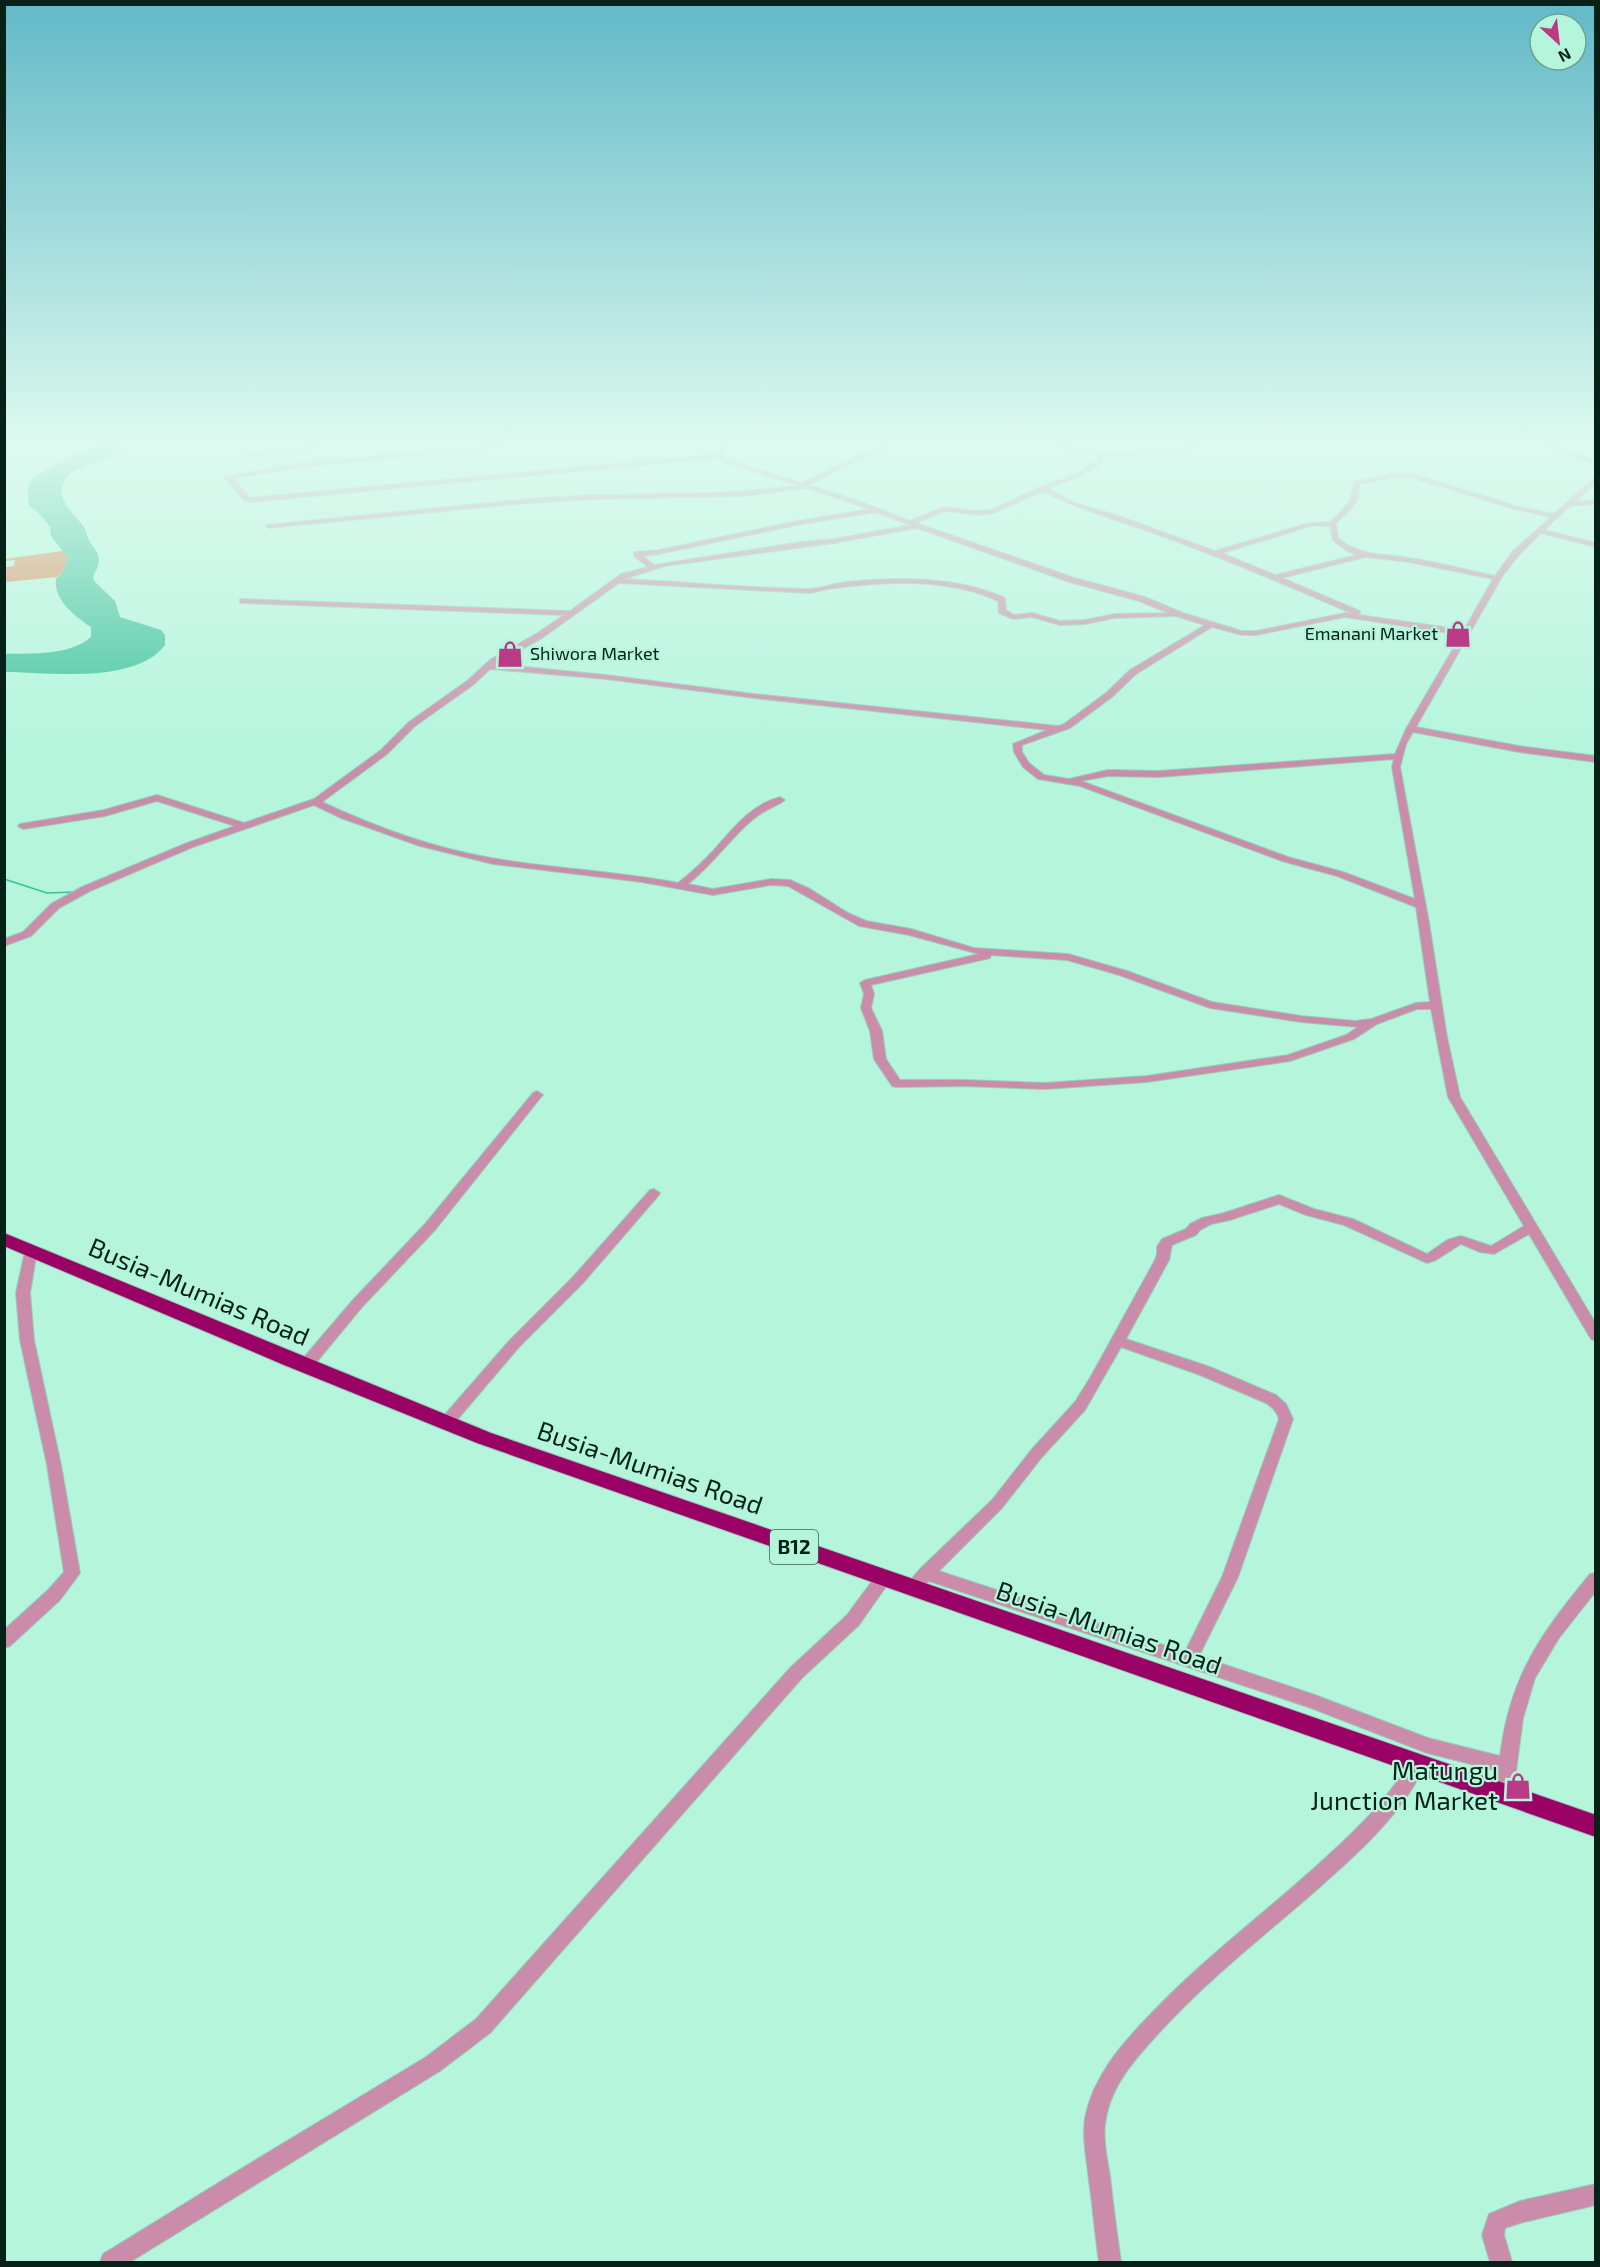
<svg xmlns="http://www.w3.org/2000/svg" width="1600" height="2267" font-family="'Exo 2',sans-serif">
<rect width="100%" height="100%" fill="#b4f5dc"/>
<!-- forest -->
<path fill="#df8553" d="M63,551L68,557L64,570L57,577L5,582V567L14,566L15,560L5,561L4,559Z"/>
<!-- water -->
<path fill="#3ac099" d="M95,444H125C115,467 68,459 62,487C58,504 80,518 86,531C87,534 87,537 89,540C92,547 99,551 99,560C99,566 95,572 93,577L94,581L115,601L120,617L161,630L165,635V645C135,685 48,672 5,672V654C32,653 69,656 91,637V627C76,617 53,600 56,579L64,570L67,557L51,536L50,527L38,512L29,506C28,500 27,488 30,482C35,472 84,454 95,444Z"/>
<g fill="none" stroke-linecap="round" stroke-linejoin="round">
<!-- stream -->
<path stroke="#3ac099" stroke-width="1.5" d="M4,879L47,893L75,892"/>
<defs>
<path id="minor" d="M4,444H16L4,448Z
M318,444H341L248,456L245,454Z
M499,444H525L303,467L232,478L250,498L717,454L722,444H728L722,455L731,461L802,483L882,444H891L808,485L859,501L910,521L944,507L977,511L991,510L1040,487L1072,476L1097,461L1099,454L1213,444L1169,452L1104,457L1102,463L1076,478L1048,488L1075,503L1116,515L1215,551L1309,523L1331,522L1350,501L1354,482L1391,474H1413L1516,506L1554,514L1596,476V482L1575,502L1596,500V504L1570,506L1544,530L1596,543V547L1541,533L1519,555L1503,575L1416,727L1519,746L1596,756V762L1519,752L1413,732L1406,744L1400,767L1429,923L1447,1037L1460,1097L1596,1324V1341L1591,1339L1529,1234L1494,1254L1480,1252L1461,1244L1436,1260L1427,1263L1344,1225L1306,1215L1279,1204L1230,1220L1211,1224L1200,1230L1196,1235L1172,1245L1169,1260L1126,1339L1210,1367L1276,1395L1286,1404L1293,1419L1238,1577L1199,1656L1315,1695L1428,1738L1500,1756C1510,1676 1540,1635 1590,1574L1596,1573V1591L1559,1638L1535,1678L1523,1718L1513,1794L1510,1800L1504,1802L1498,1800L1495,1794L1498,1771L1427,1753L1311,1708L929,1581C922,1588 917,1596 906,1593L904,1588L920,1569L992,1500L1032,1449L1075,1402L1090,1378L1155,1260L1157,1254V1247L1162,1239L1186,1229L1190,1224L1202,1218L1224,1213L1279,1195L1314,1209L1353,1219L1427,1254L1447,1240L1461,1236L1491,1246L1524,1226L1448,1097L1431,1009H1417L1377,1024L1354,1039L1290,1061L1147,1082L1045,1089L965,1086L896,1087L892,1086L874,1059L870,1031L861,1008L864,994L860,983L865,980L979,954L909,935L859,926L788,886L771,885L713,895L642,882L493,864L420,846L341,818L314,805L193,847L90,891L59,908L31,936L4,946V939L23,932L51,904L82,887L187,843L235,826L157,801L105,816L23,829L18,826L20,824L104,810L157,795L244,823L314,799L381,750L409,722L467,681L491,659L536,634L564,615L243,603H240V599L570,611L621,574L648,567L634,556V552L659,550L797,521L869,509L807,488L745,496L594,499L527,503L269,528L266,526L267,525L527,499L594,495L715,493L799,486L727,463L718,458L250,502L244,500L224,477L303,463ZM1391,478H1413L1513,509L1551,517L1513,551L1495,576C1467,570 1438,562 1409,558C1380,553 1362,557 1338,538L1336,524C1347,511 1362,503 1359,484ZM1043,491C1082,511 1126,523 1167,538C1230,561 1291,587 1353,614L1345,613L1256,631H1242L1183,613L1145,597L1075,578L916,523L945,511L977,515L994,513ZM876,512L910,525L834,539L801,542L654,565L643,556L659,554L797,525ZM1311,526H1330L1333,540L1347,551L1357,555L1275,575L1222,553ZM917,528L1069,582L1139,601L1168,613L1115,614L1085,620L1060,621L1032,613L1014,615L1006,610L1005,598C957,576 899,577 847,582C834,583 820,589 807,589C746,588 685,582 624,579L665,566L834,543ZM1365,557L1409,562L1493,579L1464,630L1359,615L1360,611L1282,578ZM619,583L808,593C817,592 826,589 835,588C888,581 949,578 998,601L999,613L1013,619L1032,617L1060,625L1085,624L1115,618L1175,616L1205,625L1130,670L1106,693L1064,724L1058,726L754,694L606,675L495,664L542,638ZM1345,617L1461,635L1406,729L1395,754L1159,771L1108,770L1069,779L1044,775L1029,763L1022,752V745L1070,728L1112,697L1136,674L1212,627L1242,635H1256ZM490,669L606,679L754,698L1047,730L1013,744L1014,752L1023,767L1038,779L1080,786L1282,861L1337,876L1416,907L1430,1002L1416,1003L1371,1019L1355,1021L1301,1016L1212,1002L1127,971L1068,954L974,948L911,929L866,921L848,913L810,889L790,880L771,879L713,889L688,884C712,865 729,840 752,820C762,811 775,807 785,800L780,797C750,805 733,829 714,850C703,862 691,873 678,883C616,871 553,869 491,858C433,848 375,827 322,802L387,754L415,726L473,685ZM1394,759L1392,767L1415,899L1343,872L1288,857L1081,781L1108,776L1159,777ZM991,955L1067,960L1119,975L1210,1008L1301,1022L1358,1027L1346,1035L1288,1055L1147,1076L1045,1083L965,1080H900L886,1059L882,1031L871,1008L874,994L871,985L986,959L990,958ZM1121,1347L1200,1375L1266,1403C1272,1407 1277,1411 1279,1419L1222,1577L1185,1652L939,1571L1002,1508L1042,1457L1085,1410Z
M1049,444H1061L1092,453L1089,455Z
M1540,444H1550L1596,461V465Z
M537,1091L543,1095L541,1097L435,1230L362,1307L310,1370H300L298,1366L300,1362L352,1301L425,1224L533,1093Z
M654,1189L660,1193L658,1196L583,1283L519,1347L451,1427L446,1428L441,1427L439,1423L441,1419L509,1341L573,1277L650,1190Z
M31,1247L37,1251L30,1293L34,1340L61,1465L80,1573L60,1600L10,1646L4,1648V1630L48,1590L64,1572L47,1465L20,1340L16,1293L25,1251Z
M884,1572L890,1573L892,1578L859,1625L802,1678L490,2033L440,2071L130,2262H100L103,2254L267,2153L426,2057L476,2019L790,1668L847,1615L878,1573Z
M1417,1756L1423,1759L1426,1764C1401,1816 1355,1856 1313,1893C1260,1939 1205,1982 1158,2034C1136,2058 1112,2084 1106,2118C1102,2137 1107,2157 1110,2176C1113,2205 1117,2233 1121,2262H1099C1095,2236 1093,2208 1089,2181C1087,2161 1082,2139 1085,2118C1093,2078 1119,2047 1146,2019C1200,1961 1264,1914 1322,1861C1356,1830 1389,1799 1411,1759Z
M1596,2184V2205L1520,2223L1505,2228L1504,2235L1512,2262H1490L1482,2235L1489,2214L1520,2201Z"/>
<path id="highway" d="M4,1233L491,1433L1596,1815V1837L477,1443L284,1365L4,1246Z"/>
</defs>
<!-- minor casing -->
<use href="#minor" stroke="#95cfb9" stroke-width="2"/>
<!-- highway casing -->
<use href="#highway" stroke="#95cfb9" stroke-width="2"/>
<!-- minor -->
<use href="#minor" fill="#ca8caa" fill-rule="evenodd"/>
<!-- highway -->
<use href="#highway" fill="#9a0266" fill-rule="evenodd"/>
</g>
<!-- sky -->
<linearGradient id="sky" x2="0" y2="1"><stop stop-color="#62b9c8"/><stop offset="0.58" stop-color="#ddfaef"/><stop offset="1" stop-color="#ddfaef" stop-opacity="0"/></linearGradient>
<rect width="1600" height="762" fill="url(#sky)"/>
<!-- icons -->
<defs>
<symbol id="shop-bare" viewBox="-9 -9 18 18"><path d="M-5-2.5h2.3a2.7 3.5 0 0 1 5.4 0H5L5.5 6h-11ZM-1.5-2.5h3a1.5 2.3 0 0 0-3 0Z" fill="#bb3a85" stroke="#b4f5dc" stroke-width="2.5" paint-order="stroke"/></symbol>
</defs>
<g fill-rule="evenodd">
<use href="#shop-bare" x="1439" y="615" width="38" height="38"/>
<use href="#shop-bare" x="491" y="635" width="38" height="38"/>
<use href="#shop-bare" x="1499" y="1767" width="38" height="38"/>
</g>
<g text-anchor="middle" stroke-width="4.5" stroke-linejoin="round" paint-order="stroke">
<!-- far-poi labels -->
<g font-size="18" fill="#062118" stroke="#b4f5dc" text-anchor="end">
<text x="1438" y="640">Emanani Market</text>
<text x="530" y="660" text-anchor="start">Shiwora Market</text>
</g>
<!-- shield labels -->
<rect fill="#b4f5dc" stroke="#3a6153" stroke-width="1.5" x="770" y="1530" width="48" height="34" rx="4.5"/>
<g font-size="20" font-weight="bold" fill="#062118">
<text x="794" y="1554">B12</text>
</g>
<!-- near-street labels -->
<g font-size="26" fill="#062118" stroke="#b4f5dc">
<text transform="translate(199 1292) rotate(23)" y="9">Busia-Mumias Road</text>
<text transform="translate(650 1468) rotate(19)" y="9">Busia-Mumias Road</text>
<text transform="translate(1109 1628) rotate(19)" y="9">Busia-Mumias Road</text>
</g>
<!-- near-poi labels -->
<g font-size="26" fill="#062118" stroke="#b4f5dc" text-anchor="end">
<text x="1498" y="1780">Matungu<tspan x="1498" dy="30">Junction Market</tspan></text>
</g>
</g>
<!-- border -->
<rect width="1600" height="2267" fill="none" stroke="#062118" stroke-width="12"/>
<!-- north arrow -->
<g transform="translate(1558 42) rotate(153)"><circle r="28" fill="#b4f5dc" stroke="#6ea08e" stroke-width="1.5"/>
<path d="M0-4.5L10 22L0 15L-10 22Z" fill="#bb3a85"/>
<text y="-9" font-size="16" font-weight="bold" text-anchor="middle" fill="#062118">N</text>
</g>
</svg>
